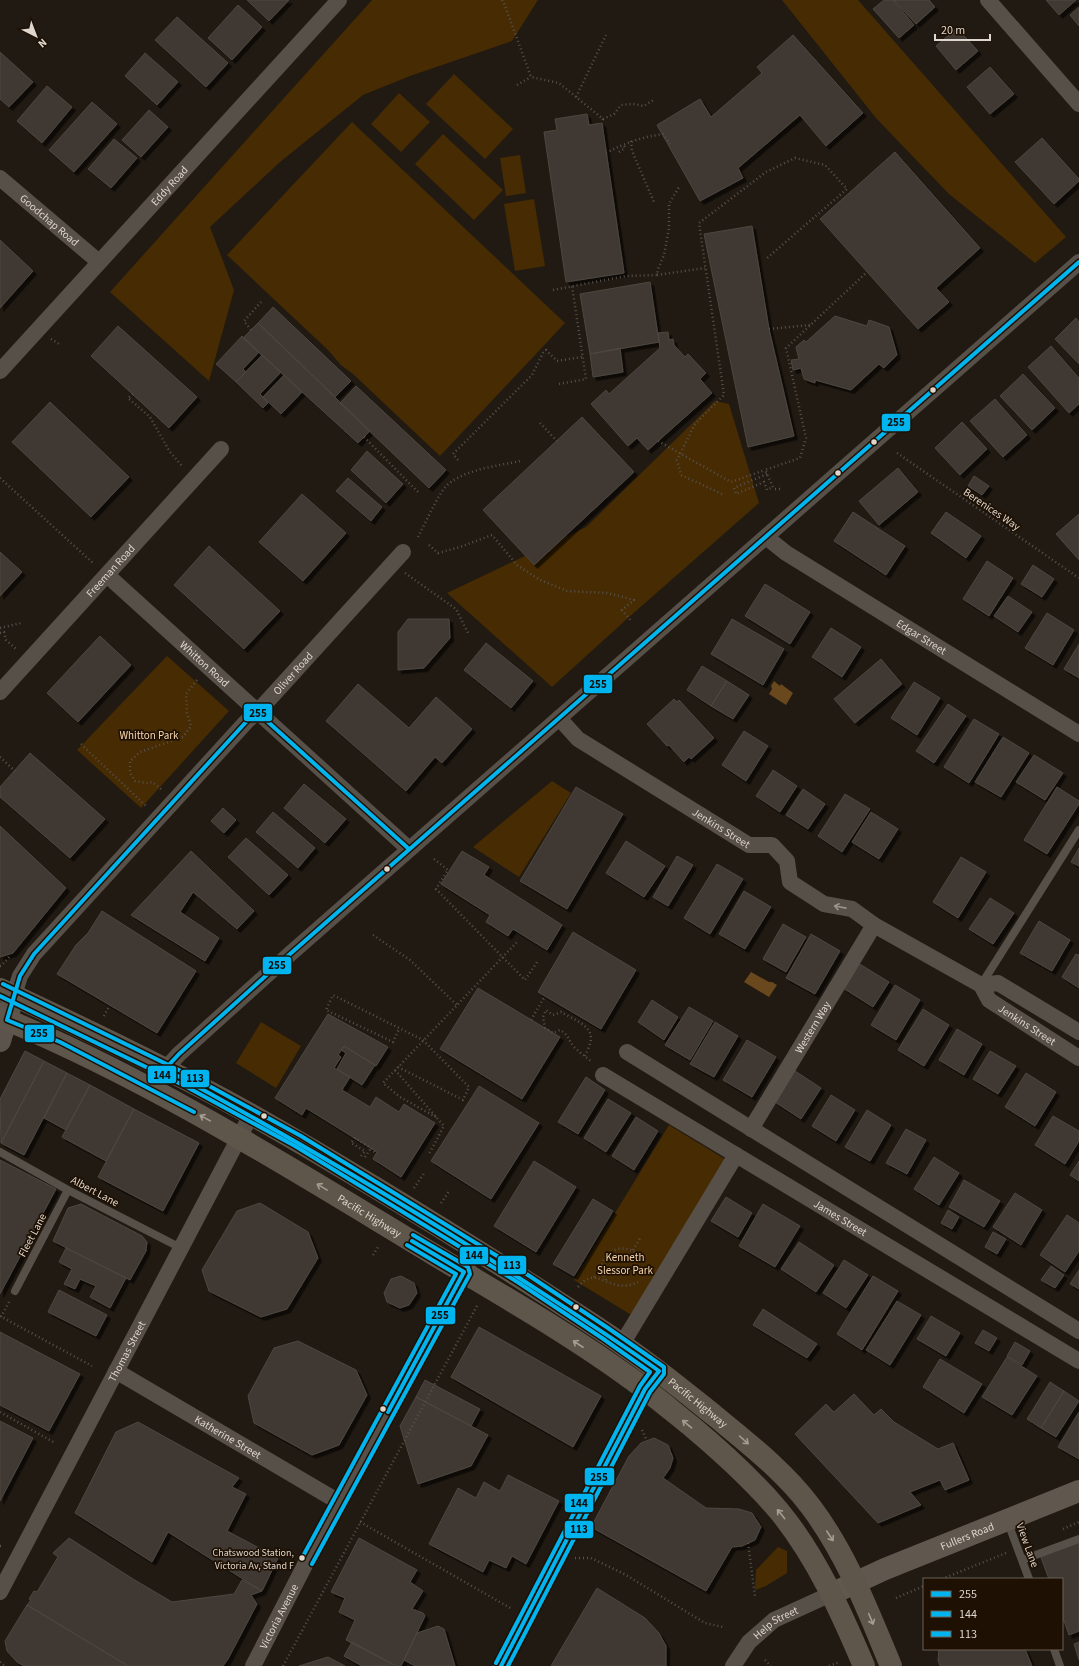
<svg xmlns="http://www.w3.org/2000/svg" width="1079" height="1666" font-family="'Source Sans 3',sans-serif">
<defs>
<filter id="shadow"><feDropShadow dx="3.5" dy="3.5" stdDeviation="0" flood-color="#0009"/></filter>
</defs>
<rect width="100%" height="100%" fill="#211a12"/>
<!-- green -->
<path fill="#472b02" d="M372,0H538L512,41L410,76L363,95L280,162L210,227L234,290L209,381L110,292Z
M782,0H858L1066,237L1035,263L949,194L897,140L876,118Z
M454,74L513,129L485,159L426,104Z
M399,93L430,122L401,152L371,124Z
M352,122L565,323L440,456L353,374L341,365L328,350L227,255Z
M443,134L503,190L474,220L415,164Z
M520,155L526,193L506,196L500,158Z
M534,199L545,266L515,271L504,204Z
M715,401L729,404L759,503L628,618L552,687L447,593L586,527Z
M167,656L229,711L141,808L77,750Z
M552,781L571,793L519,877L473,847Z
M261,1022L301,1046L276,1088L236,1063Z
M669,1125L728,1161L633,1316L574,1280Z
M778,1547L787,1551V1573L766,1586L755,1590L756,1570Z"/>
<!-- water -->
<path fill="#6a481d" d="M774,681L780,686L781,684L793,693L786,705L769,694L772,689L771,686Z
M751,972L769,982H772L777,985L769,997L744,982Z"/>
<!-- building -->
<path fill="#403932" stroke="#4c4740" filter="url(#shadow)" d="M247,0H289L269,21Z
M884,0H893L914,25L899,38L873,9Z
M894,0H929L935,7L916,24Z
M1046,0H1076L1059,15Z
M238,5L262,27L232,60L208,38Z
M1079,7V26L1070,15Z
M177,17L228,63L206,87L155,40Z
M957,28L978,51L956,70L936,46Z
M793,35L863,113L826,146L800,115L738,168L743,178L700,201L657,125L700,99L711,117L762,73L757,67Z
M0,52L33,82L9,107L0,99Z
M145,53L178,82L157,105L125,76Z
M990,67L1014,94L990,114L967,87Z
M47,86L72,107L42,143L17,121Z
M92,102L117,124L74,172L49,150Z
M149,110L168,127L141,157L122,140Z
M587,114L589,125L602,123L624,273L566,282L544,132L557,130L555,119Z
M1042,138L1079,179V181L1054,204L1015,162Z
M114,139L137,158L111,188L88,169Z
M895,152L980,248L936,288L949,302L918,329L820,219Z
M752,226L769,329L794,436L748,447L704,234Z
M0,240L33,271L0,308Z
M650,282L659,342L590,354L580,294Z
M273,307L351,381L335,397L258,323Z
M835,316L867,326L869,320L889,327L897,355L884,368L879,364L851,390L815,380V383L804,379L801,368L793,370L791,360L799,359L796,347L804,340L806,342Z
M1076,318L1079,322V364L1055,339Z
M258,323L370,431L358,443L243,338Z
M118,326L197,397L169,428L91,356Z
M668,332L669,340L673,339L674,345L685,357L688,354L706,373L700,379L712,393L648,450L637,438L628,446L591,404L606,390L609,394L660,348L658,333Z
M242,336L259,352L243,369L246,372L236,382L216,364Z
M1051,346L1079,378V404L1069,413L1028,367Z
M620,348L623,372L593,377L590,354Z
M262,355L281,372L260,394L268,403L263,408L236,382Z
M1023,374L1055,408L1032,430L1000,396Z
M284,375L302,392L281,414L263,397Z
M356,386L446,470L429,488L340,403Z
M995,399L1027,435L1003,457L970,421Z
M50,402L129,477L91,517L12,442Z
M582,417L634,472L534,565L483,510Z
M962,422L987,449L960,475L935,448Z
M367,451L403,484L386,503L351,470Z
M898,468L918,492L879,525L859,501Z
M974,476L989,486L982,495L968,486Z
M348,478L382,507L371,521L336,491Z
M302,494L346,533L303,581L259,542Z
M853,512L905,546L886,575L834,541Z
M946,512L981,536L966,558L931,533Z
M1079,514V560L1056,534Z
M209,546L280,611L244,649L174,585Z
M0,552L22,572L0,596Z
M987,561L1013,578L989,616L963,599Z
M1033,565L1054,579L1042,597L1021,584Z
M765,584L810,612L790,644L745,616Z
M1008,596L1032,612L1018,632L994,616Z
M1047,613L1074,630L1053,665L1025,648Z
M408,619H449L450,638L424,668L398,670V632Z
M732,619L784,649L763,685L711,654Z
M831,628L861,647L842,677L812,657Z
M100,636L131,665L78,722L47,693Z
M486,643L533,681L511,708L464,670Z
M1079,644V678L1064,669Z
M881,659L902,684L855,723L834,699Z
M702,666L727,681L711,706L687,690Z
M727,681L749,695L733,719L711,706Z
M914,682L940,698L917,735L891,718Z
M358,684L409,728L436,697L472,729L442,763L435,757L406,791L326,721Z
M674,699L677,702L679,700L714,738L691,759L689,757L684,762L669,745L667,746L647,724Z
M948,704L966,716L934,763L916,751Z
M974,719L999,734L969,783L944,767Z
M744,731L768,746L746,781L722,765Z
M1003,737L1029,753L1001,797L975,782Z
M30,753L105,819L70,858L0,797V787Z
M1034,755L1063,773L1045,800L1016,782Z
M773,770L797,786L780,812L756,796Z
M304,784L346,819L325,843L284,808Z
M576,787L623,814L567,909L520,881Z
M1057,787L1079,801V804L1047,854L1024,840Z
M803,789L825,804L808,829L786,815Z
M845,794L870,809L842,852L818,836Z
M223,808L236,820L224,833L211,821Z
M273,812L315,848L298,868L256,832Z
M871,812L898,829L879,859L852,842Z
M0,826L66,888L13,953L0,957Z
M246,838L288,875L269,895L228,857Z
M626,841L665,866L644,897L606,873Z
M1079,848V866L1071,862Z
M191,851L254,911L237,929L193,892L180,912L219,938L205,961L131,915Z
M462,851L489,867L484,875L562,925L547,950L513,929L508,936L486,922L490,915L441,884Z
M677,856L693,865L668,906L653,897Z
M961,857L986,872L958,918L933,902Z
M717,864L743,879L710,934L684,918Z
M744,891L771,907L745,949L719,934Z
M990,898L1014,913L993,944L969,929Z
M102,911L196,971L157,1033L57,974L76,945L88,933Z
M1039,921L1070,940L1052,971L1020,953Z
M783,924L806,937L786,972L763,959Z
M573,932L636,970L601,1029L538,992Z
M811,934L840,951L815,994L786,978Z
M1076,954L1079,955V988L1062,977Z
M858,963L889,982L873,1007L843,988Z
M895,985L920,1000L896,1040L871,1025Z
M478,988L560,1037L522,1099L440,1049Z
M652,1000L678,1017L664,1040L638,1022Z
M689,1007L713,1021L690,1060L665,1045Z
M923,1009L949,1025L924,1066L898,1050Z
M328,1014L388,1047L376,1066L344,1046L338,1055L341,1057L334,1068L350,1077L342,1090L370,1107L376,1097L399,1112L404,1104L435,1123L401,1177L373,1159L377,1152L306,1108L302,1115L275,1098Z
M715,1022L738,1036L714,1077L690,1064Z
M957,1029L982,1044L964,1075L939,1060Z
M747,1040L776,1057L752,1097L723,1080Z
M344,1046L375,1065L362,1085L337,1069L346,1053L341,1050Z
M25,1051L44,1061L1,1143L0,1099Z
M990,1051L1016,1066L998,1094L973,1079Z
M44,1061L67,1073L24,1155L1,1143Z
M795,1071L821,1088L801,1119L775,1102Z
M67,1073L90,1085L66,1130L44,1118Z
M1026,1073L1056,1092L1035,1126L1005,1107Z
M586,1077L605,1090L578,1134L558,1122Z
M90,1085L134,1109L106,1161L62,1137Z
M479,1086L539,1123L491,1199L431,1161Z
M831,1095L855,1110L836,1141L812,1126Z
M608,1099L631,1113L606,1152L584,1138Z
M134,1109L199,1143L163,1211L98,1177Z
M867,1110L891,1125L870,1161L845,1147Z
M1053,1116L1079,1131V1141L1065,1164L1035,1145Z
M636,1117L658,1131L634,1170L612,1156Z
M906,1129L926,1140L907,1174L886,1163Z
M934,1157L959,1173L939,1205L914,1189Z
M0,1160L56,1189L0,1294Z
M534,1161L576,1187L536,1252L494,1226Z
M1079,1161V1181L1070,1175Z
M964,1180L1000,1201L984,1227L949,1207Z
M1015,1193L1042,1210L1021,1245L993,1227Z
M726,1197L752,1213L738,1237L711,1221Z
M593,1199L613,1211L574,1276L553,1264Z
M260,1203L308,1232L318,1258L287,1309L261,1317L209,1291L202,1270L237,1211Z
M81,1204L142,1236L147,1242L146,1251L130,1280L53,1241L68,1208Z
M763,1204L800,1226L775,1267L739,1246Z
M948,1210L959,1217L952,1229L941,1223Z
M1067,1215L1079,1223V1251L1065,1272L1040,1255Z
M993,1232L1006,1239L997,1254L985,1247Z
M799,1242L834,1265L816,1292L781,1269Z
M66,1248L126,1278L110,1308L90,1297L96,1286L80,1279L75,1289L64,1284L72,1269L59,1262Z
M844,1260L868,1275L846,1308L823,1293Z
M1051,1266L1064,1275L1055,1288L1041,1280Z
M1079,1270V1289L1070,1284Z
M401,1276L414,1283L417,1293L409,1305L400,1308L387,1302L384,1293L391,1279Z
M873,1276L898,1291L862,1350L837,1334Z
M59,1290L107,1315L96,1336L48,1312Z
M897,1301L921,1315L890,1365L866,1350Z
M763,1309L817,1344L807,1358L753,1325Z
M931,1316L960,1333L946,1356L917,1339Z
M479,1327L601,1396L573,1447L451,1377Z
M983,1330L997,1338L989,1351L975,1343Z
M0,1332L80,1374L49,1431L0,1405Z
M298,1341L356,1370L367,1395L339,1445L312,1455L254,1423L248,1396L274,1348Z
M1015,1342L1030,1351L1022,1365L1007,1356Z
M1007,1357L1037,1376L1012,1415L982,1397Z
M940,1359L982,1384L964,1413L923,1387Z
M425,1380L480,1409L471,1426L416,1397Z
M1050,1382L1064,1391L1041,1428L1027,1419Z
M1064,1391L1079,1401L1056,1437L1041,1428Z
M854,1394L874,1415L881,1409L894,1422L938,1449L953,1443L969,1480L945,1490L940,1480L910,1492L921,1505L878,1523L795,1434L826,1404L834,1412Z
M416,1397L488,1435L471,1466L418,1484L400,1426Z
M1079,1412V1459L1058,1447Z
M0,1421L33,1438L0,1501Z
M138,1422L239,1478L232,1487L246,1494L227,1531L278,1558L262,1591L168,1532L152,1562L75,1513L116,1432Z
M654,1438L668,1445L673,1458L670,1468L663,1478L706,1508L739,1509L752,1513L761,1527L755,1540L742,1546L732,1547L706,1591L591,1527L629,1456L641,1443Z
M508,1475L559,1501L526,1564L512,1556L506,1568L489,1560L483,1572L429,1544L458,1488L476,1498L484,1482L500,1491Z
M69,1538L133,1579L172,1602L234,1594L242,1580L262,1591L251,1595L257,1604L228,1659L223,1666H128L27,1605L31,1600L29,1599L34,1591L37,1592L58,1557L53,1553Z
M359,1538L417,1570L410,1582L423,1591L412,1609L423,1613L425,1616L401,1666H396L346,1640L355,1620L339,1612L345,1598L331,1592Z
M1079,1541V1631L1069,1635L1062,1615V1579H1049L1040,1555Z
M597,1588L645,1618L659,1633L666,1646V1666H551Z
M27,1605L128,1666H24L17,1662L7,1651L5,1641Z
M438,1626L444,1629L455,1666H415L404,1660L417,1633Z
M352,1642L394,1665L362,1666L344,1656Z
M1079,1642V1660L1074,1644Z
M939,1649H1025L1032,1666H940L938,1660Z
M328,1657L345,1666H299Z"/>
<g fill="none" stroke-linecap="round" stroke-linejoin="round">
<!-- path -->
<path stroke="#57514c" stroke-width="2.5" stroke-dasharray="1 3" stroke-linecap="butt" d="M502,0L504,3L531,77L559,83L603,119L602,123
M517,85L531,77
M576,97L606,35
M603,119L614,114L621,105L633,104L644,106L655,99
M631,141L632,151L654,202
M619,152L625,148L623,144
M606,153C625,143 642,137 663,134L670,144
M657,275L705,268
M553,290L626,276L657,275L658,269L664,255L669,228V204L679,187
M769,329L810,325
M251,330L244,321L261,302
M51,339L59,344
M559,384L586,379L572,286
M133,394L128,398L150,417L170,452L182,466
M540,423L557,441
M364,437L418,492
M658,441L731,482L765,470
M897,453L1079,578
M458,460L453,454L532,375L543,353L546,350L557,361L582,357
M767,474L734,488L736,494L764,482L767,490L773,487
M0,478L94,564
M780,489H775L773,487L765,470L800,458L806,438L786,348L867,272
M722,494L681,475L677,460L695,424L724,395L699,223L766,172L795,158L825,165L847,189L766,259
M418,537C426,522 433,505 443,490C457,470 498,466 520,461
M429,545L438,553L460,547L492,535L517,565L540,580L567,591L607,593L634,600L622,610L632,622
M405,573L456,609L468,633
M0,628L21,623
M0,633L4,632L6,640L16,649
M81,744L146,806
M0,757L15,771
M161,789L152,782L147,783L135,781L130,773V761L140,752L183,737L191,726L187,713L186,694L197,680
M434,859L448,870L436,889L525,980L537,962
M373,935L410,960L457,1005
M0,966H1L11,955
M104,1016L110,1005
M531,1020L545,996
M585,1056C587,1051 591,1044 591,1038C591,1025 571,1018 561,1012L553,1015L546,1010L543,1017L545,1028L553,1033L560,1030C569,1035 568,1040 574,1047C580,1053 586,1057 592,1062
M398,1067L463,1100L469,1087L423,1040L333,995L326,1010L393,1042L399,1029
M395,1070L444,1126L429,1154
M436,1117L400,1097L383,1083L517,942
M361,1156L365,1151L351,1143L355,1138L371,1148L376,1154
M365,1157L371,1148
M414,1188L425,1172
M441,1203L450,1190
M633,1250L641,1237
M373,1255L378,1247
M594,1277L601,1269
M606,1280C604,1276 602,1271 602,1267C603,1250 624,1243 636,1253
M578,1287C592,1270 601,1281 617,1285C624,1287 632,1285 638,1282
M0,1316L92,1366
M1,1317L9,1302
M0,1412L55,1443
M642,1430L647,1441
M360,1522L512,1609
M1063,1529L1079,1522
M748,1543L755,1596
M0,1546H1
M575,1558H591L626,1575L705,1623L723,1627
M942,1579L1006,1553
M896,1598L924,1586
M765,1660L771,1666
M0,1662L5,1666
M283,1666L478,1304
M829,1666L840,1662"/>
<!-- service -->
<path stroke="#565049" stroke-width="8" d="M981,985L1079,830
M0,1152L68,1190L181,1248
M15,1291L68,1190
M1007,1520L1029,1579
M1022,1560L1079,1539
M1054,1649L1060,1666"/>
<!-- minor -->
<g stroke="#565049" stroke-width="16">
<path d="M988,0L1079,104"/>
<path id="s1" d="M0,178L99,262"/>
<path id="s2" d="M0,371L339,0"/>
<path id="s3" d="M766,537L786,553L1079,734"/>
<path id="s4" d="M107,575L409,849"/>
<path id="s5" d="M0,692L221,449"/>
<path id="s6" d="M559,718L578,739L749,845H772L787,861L790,882L824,904L852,909L874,925L981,985L989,1000L1079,1058"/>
<path d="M981,985L998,983L1079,1032"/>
<path id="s7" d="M14,995L20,976L34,954L246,722L262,707L403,552"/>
<path d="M627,1052L1079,1331"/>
<path id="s8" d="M603,1075L1079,1361"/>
<path d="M149,1087L179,1054L290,954L1079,262"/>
<path id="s9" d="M751,1129L874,925"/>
<path d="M622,1344L736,1155"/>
<path id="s10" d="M116,1371L339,1502"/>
<path id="s11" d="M0,1592L251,1115"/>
<path id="s12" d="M253,1666L307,1561L476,1249"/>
<path d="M501,1666L645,1389L651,1382"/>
<path id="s13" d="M733,1666L749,1642L774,1620L831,1594"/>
</g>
<!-- secondary -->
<path stroke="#5b544c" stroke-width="22" d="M0,1041L14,995"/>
<!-- primary -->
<path stroke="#60584e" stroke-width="22" id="s14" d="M831,1594L885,1569L1079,1491"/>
<!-- trunk -->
<g stroke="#5e554b" stroke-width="22">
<path id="s15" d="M0,989C85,1029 170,1069 252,1115C354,1173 454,1235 552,1298C576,1314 601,1329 624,1346C656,1368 685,1392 715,1416C749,1444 785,1472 811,1507C847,1555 868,1611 891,1666"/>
<path id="s16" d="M0,1017C152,1080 292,1169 433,1254C499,1294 567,1332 630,1378C651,1393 671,1410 691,1426C722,1452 752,1479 779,1511C816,1556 841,1612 864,1666"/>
</g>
<defs>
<path id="bus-1" d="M194,1112L60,1042L7,1020L20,976L34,954L246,722L257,712L409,849
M388,1412L464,1272L412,1241
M501,1666L645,1389L659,1371C612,1337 564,1307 516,1276C402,1202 285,1134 165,1069L179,1054L290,954L1079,262"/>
<path id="bus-2" d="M0,996L185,1086L295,1146L519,1283L602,1338L650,1372L640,1386L496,1663
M312,1564L470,1274L468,1267L413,1235"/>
<path id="bus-3" d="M3,984L191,1076L301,1136L525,1273L608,1328L664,1367V1374L650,1392L508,1666
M302,1558L456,1274L407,1245"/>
</defs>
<!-- bus-1 casing -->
<use href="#bus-1" stroke="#1e1104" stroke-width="7"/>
<!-- bus-2 casing -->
<use href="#bus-2" stroke="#1e1104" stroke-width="7"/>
<!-- bus-3 casing -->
<use href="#bus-3" stroke="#1e1104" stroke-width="7"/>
<!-- bus-1 -->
<use href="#bus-1" stroke="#00b5ef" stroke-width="4"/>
<!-- bus-2 -->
<use href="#bus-2" stroke="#00b5ef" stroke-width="4"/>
<!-- bus-3 -->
<use href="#bus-3" stroke="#00b5ef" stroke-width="4"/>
</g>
<!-- one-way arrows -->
<defs><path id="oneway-shaft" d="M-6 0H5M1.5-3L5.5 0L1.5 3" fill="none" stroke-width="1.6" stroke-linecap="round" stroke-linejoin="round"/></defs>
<use stroke="#9a938b" href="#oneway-shaft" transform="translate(840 907) rotate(-169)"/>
<g stroke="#a59c92">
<use href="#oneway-shaft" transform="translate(205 1118) rotate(-151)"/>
<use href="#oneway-shaft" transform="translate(322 1187) rotate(-149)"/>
<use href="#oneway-shaft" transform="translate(578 1344) rotate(-147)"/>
<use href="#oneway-shaft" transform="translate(687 1424) rotate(-140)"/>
<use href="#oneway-shaft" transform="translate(744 1440) rotate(42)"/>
<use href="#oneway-shaft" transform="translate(781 1514) rotate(-129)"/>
<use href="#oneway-shaft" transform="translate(830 1536) rotate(57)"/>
<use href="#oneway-shaft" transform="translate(871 1619) rotate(67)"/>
</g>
<!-- markers -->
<g fill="#dfd6cd" stroke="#1e1104" stroke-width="1.5">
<circle cx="933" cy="390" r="3.5"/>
<circle cx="874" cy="442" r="3.5"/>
<circle cx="838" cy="473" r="3.5"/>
<circle cx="387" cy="869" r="3.5"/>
<circle cx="264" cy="1116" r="3.5"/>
<circle cx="576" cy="1307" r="3.5"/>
<circle cx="383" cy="1409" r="3.5"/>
<circle cx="302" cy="1558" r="3.5"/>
</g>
<g text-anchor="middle" stroke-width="3.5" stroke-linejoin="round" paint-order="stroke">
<!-- bus labels -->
<g font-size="10" fill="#dfd6cd" stroke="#1e1104" text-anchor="end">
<text x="294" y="1556">Chatswood Station,<tspan x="294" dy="13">Victoria Av, Stand F</tspan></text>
</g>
<!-- street labels -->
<g font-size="11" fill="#dfd6cd" stroke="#1e1104">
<text dy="4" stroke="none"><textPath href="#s2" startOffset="251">Eddy Road</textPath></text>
<text dy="4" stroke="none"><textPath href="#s1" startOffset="65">Goodchap Road</textPath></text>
<text transform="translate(992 509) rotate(34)" y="4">Berenices Way</text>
<text dy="4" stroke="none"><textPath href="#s5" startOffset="164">Freeman Road</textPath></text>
<text dy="4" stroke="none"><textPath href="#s3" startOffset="185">Edgar Street</textPath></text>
<text dy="4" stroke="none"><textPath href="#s4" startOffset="132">Whitton Road</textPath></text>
<text dy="4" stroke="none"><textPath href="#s7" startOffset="428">Oliver Road</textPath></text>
<text dy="4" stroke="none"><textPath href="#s6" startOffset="197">Jenkins Street</textPath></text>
<text dy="4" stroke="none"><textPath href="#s6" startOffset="577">Jenkins Street</textPath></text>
<text dy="4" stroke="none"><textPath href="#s9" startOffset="119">Western Way</textPath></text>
<text transform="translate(95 1191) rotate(28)" y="4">Albert Lane</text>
<text dy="4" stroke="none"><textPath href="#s16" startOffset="420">Pacific Highway</textPath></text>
<text dy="4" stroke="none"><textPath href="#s8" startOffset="277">James Street</textPath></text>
<text transform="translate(32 1235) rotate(-62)" y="4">Fleet Lane</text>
<text dy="4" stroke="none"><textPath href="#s11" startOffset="272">Thomas Street</textPath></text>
<text dy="4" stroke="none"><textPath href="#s15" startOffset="813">Pacific Highway</textPath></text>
<text dy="4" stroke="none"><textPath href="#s10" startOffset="130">Katherine Street</textPath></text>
<text dy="4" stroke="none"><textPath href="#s14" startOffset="148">Fullers Road</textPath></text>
<text transform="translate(1028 1545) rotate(70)" y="4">View Lane</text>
<text dy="4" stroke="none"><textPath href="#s12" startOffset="56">Victoria Avenue</textPath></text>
<text dy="4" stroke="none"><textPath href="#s13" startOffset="62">Help Street</textPath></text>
</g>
<!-- park labels -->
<g font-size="11" fill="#f8d5ad" stroke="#1e1104">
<text x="149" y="739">Whitton Park</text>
<text x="625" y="1261">Kenneth<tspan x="625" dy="13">Slessor Park</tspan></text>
</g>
</g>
<g stroke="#1e1104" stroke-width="1.5">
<rect x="881" y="413" width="30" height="19" rx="4" fill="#00b5ef"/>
<rect x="583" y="674" width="30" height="20" rx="4" fill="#00b5ef"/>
<rect x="243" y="703" width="30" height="19" rx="4" fill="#00b5ef"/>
<rect x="262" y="956" width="30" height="19" rx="4" fill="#00b5ef"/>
<rect x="24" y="1024" width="31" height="19" rx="4" fill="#00b5ef"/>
<rect x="147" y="1065" width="30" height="19" rx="4" fill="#00b5ef"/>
<rect x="180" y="1069" width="30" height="19" rx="4" fill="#00b5ef"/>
<rect x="459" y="1246" width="30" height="19" rx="4" fill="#00b5ef"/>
<rect x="497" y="1255" width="30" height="20" rx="4" fill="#00b5ef"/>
<rect x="425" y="1306" width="31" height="19" rx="4" fill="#00b5ef"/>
<rect x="584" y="1467" width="31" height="19" rx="4" fill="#00b5ef"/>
<rect x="564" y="1493" width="30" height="20" rx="4" fill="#00b5ef"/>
<rect x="564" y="1520" width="30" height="19" rx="4" fill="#00b5ef"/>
</g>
<g font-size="11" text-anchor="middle" font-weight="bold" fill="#111">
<text x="896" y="426">255</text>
<text x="598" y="688">255</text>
<text x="258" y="717">255</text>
<text x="277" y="969">255</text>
<text x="39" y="1037">255</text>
<text x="162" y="1079">144</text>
<text x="195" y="1082">113</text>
<text x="474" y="1259">144</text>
<text x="512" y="1269">113</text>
<text x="440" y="1319">255</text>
<text x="599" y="1481">255</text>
<text x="579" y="1507">144</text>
<text x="579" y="1533">113</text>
</g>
<!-- legend -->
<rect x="923" y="1578" width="140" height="72" fill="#1e1104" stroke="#6b6054"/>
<rect x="931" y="1591" width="20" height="6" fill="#00b5ef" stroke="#6b6054"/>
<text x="959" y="1598" font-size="12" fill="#dfd6cd">255</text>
<rect x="931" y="1611" width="20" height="6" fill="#00b5ef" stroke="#6b6054"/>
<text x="959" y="1618" font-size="12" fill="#dfd6cd">144</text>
<rect x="931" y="1631" width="20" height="6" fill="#00b5ef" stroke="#6b6054"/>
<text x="959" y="1638" font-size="12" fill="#dfd6cd">113</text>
<!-- north arrow -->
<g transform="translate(36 36) rotate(138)" stroke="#1e1104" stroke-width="3" paint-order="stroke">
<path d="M0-3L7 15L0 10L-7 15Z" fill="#dfd6cd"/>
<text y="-6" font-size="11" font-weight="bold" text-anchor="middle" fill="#dfd6cd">N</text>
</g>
<!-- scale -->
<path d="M935 34v6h55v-6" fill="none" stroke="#dfd6cd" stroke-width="2"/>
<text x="941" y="34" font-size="12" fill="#dfd6cd" stroke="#1e1104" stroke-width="3" paint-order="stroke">20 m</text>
</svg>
